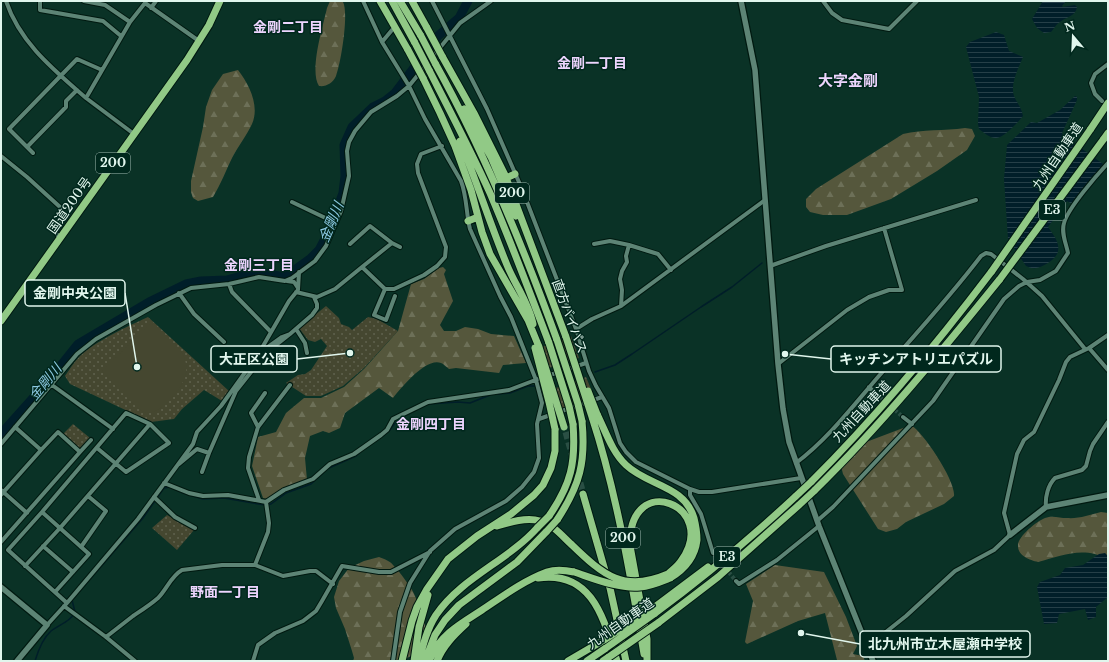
<svg xmlns="http://www.w3.org/2000/svg" width="1109" height="662" font-family="'Libre Baskerville','Noto Sans JP',serif">
<defs>
<pattern id="green-dots" width="8" height="8" patternUnits="userSpaceOnUse"><rect width="8" height="8" fill="#454730"/><path d="M2 2h.1M6 6h.1" fill="none" stroke="#60624e" stroke-width="1.8" stroke-linecap="round"/></pattern>
<pattern id="forest-firs" width="22" height="20" patternUnits="userSpaceOnUse"><rect width="22" height="20" fill="#55573c"/><path d="M5 1l3.5 6h-7zM16 11l3.5 6h-7z" fill="#6d7058"/></pattern>
<pattern id="water-rules" width="6" height="5" patternUnits="userSpaceOnUse"><rect width="6" height="5" fill="#001e29"/><path d="M0 2.5h6" fill="none" stroke="#253f48"/></pattern>
</defs>
<rect width="100%" height="100%" fill="#0a3226"/>
<!-- green -->
<path fill="url(#green-dots)" d="M326,306L339,318L341,324L349,327L352,330L368,317L377,319L398,331L364,368L343,386L321,396H306L286,383L298,375L305,374L311,370L327,346L321,339L315,342L308,340L299,328Z
M148,317L229,391L222,401L204,390L182,409L174,419L151,422L70,384L65,376C69,370 74,362 80,356C96,341 128,326 148,317Z
M571,336L579,358L543,370L536,349Z
M586,377L594,396L548,414L547,401L544,390L560,387Z
M73,424L90,438L80,449L63,434Z
M167,515L194,530L177,550L152,528Z"/>
<!-- forest -->
<path fill="url(#forest-firs)" d="M330,1L343,2C349,13 341,63 336,76C333,83 326,87 319,86C309,71 323,26 327,8Z
M238,70C249,84 260,106 252,124C247,135 239,145 233,156C226,170 221,184 213,197L198,201L193,198L191,192V181L203,127L206,107L212,90L223,74Z
M965,128L972,129L975,136L967,150L937,171L891,199L847,215H823L810,212L806,207V199L816,189L903,134C923,129 944,131 965,128Z
M443,267L446,270L444,274L453,301L440,325L444,331H456L465,327L478,329L491,334L514,336L526,363L503,365L499,373L456,368L449,369C446,367 444,364 441,363C426,357 401,388 393,398L379,388L345,413L340,428L329,433L323,431L310,436L305,458L307,480L283,488L267,499L263,498L252,466L258,437L276,432L286,413L304,398H321L344,387L364,369L398,331L411,284L424,279L439,268Z
M911,425C923,432 956,481 954,496L944,504L906,522L897,529L886,532L878,529L843,474L839,458L842,453L853,447Z
M1101,512L1108,513V559C1084,546 1062,555 1038,562C1030,560 1018,556 1018,546C1017,537 1037,521 1045,518C1053,515 1059,518 1067,518C1078,519 1090,515 1101,512Z
M379,557C384,559 390,561 393,565C400,572 406,581 412,590C417,598 431,637 428,646L412,655L403,661H353L354,658L352,651L345,629L336,608L334,597L339,581L349,568L364,561Z
M775,565L824,572L846,617L857,646L853,654L863,656L865,661H835L837,660L825,613L798,621L747,644L745,642L753,601L746,584Z"/>
<!-- pitch -->
<path fill="#454730" d="M151,323C159,330 180,347 183,355C186,361 187,368 186,373C184,387 159,418 144,412C135,408 110,379 102,371Z"/>
<!-- water -->
<path fill="url(#water-rules)" d="M1043,1H1066L1062,6L1063,7L1075,5L1077,7C1076,16 1066,17 1060,22C1056,24 1054,29 1051,32L1044,33L1037,28L1032,19Z
M996,32L1004,35L1009,51L1023,57C1018,69 1010,84 1014,96C1017,103 1022,109 1023,116C1018,122 1004,138 996,138C990,138 984,133 979,129L978,124L979,97L966,47L970,42Z
M1075,96L1077,97V100L1062,133C1065,139 1066,145 1074,143L1103,164L1072,204L1067,201L1048,227C1052,233 1060,242 1058,251C1057,259 1043,267 1036,268C1032,269 1029,267 1026,266L1008,239L1004,179L1007,145L1031,122L1037,123L1060,110Z
M1105,553L1108,556V597L1096,607V617L1088,620L1085,609L1059,614L1057,623L1044,624L1037,587L1040,582L1060,575L1065,568L1083,565L1099,554Z"/>
<g fill="none" stroke-linecap="round" stroke-linejoin="round">
<!-- stream -->
<path stroke="#001e29" stroke-width="1.5" d="M595,372L615,365L632,354L701,307L732,287L762,263
M498,394L510,393L528,386H535
M378,439L389,431L398,419L428,404L458,402L470,403L490,395
M329,468L356,456L365,448
M35,661C38,651 43,638 51,631C60,624 70,622 75,612L72,600L143,518L164,488L170,487L183,493L203,499L224,498L265,505L271,504L286,493L311,484L323,473"/>
<!-- river -->
<path stroke="#001e29" stroke-width="9" d="M1,434L50,379L78,344L149,302L186,284L201,281L227,280L255,272L285,277L310,259L319,250L329,231L343,193L345,176L344,145L352,127L373,107L385,101L395,93L438,36L459,18L468,1"/>
<!-- street-tunnel -->
<path stroke="#2a4f44" stroke-width="4" stroke-dasharray="4 2" stroke-linecap="butt" d="M876,394L903,417
M713,553L736,581"/>
<!-- highway-tunnel -->
<path stroke="#2a4f44" stroke-width="7" stroke-dasharray="7 3.5" stroke-linecap="butt" d="M566,432L583,494"/>
<defs>
<path id="street" d="M6,1C20,43 54,70 86,98
M40,1V10L103,21L121,36
M84,1L105,5L130,22
M363,1L382,42L409,86L425,119L461,181C467,197 466,213 470,229L500,296L511,317L536,380L542,403L537,424L539,458L534,472L522,487L506,501L455,529L430,551L410,583L400,612L393,661
M432,1L487,109L522,189L576,329L589,371L596,386L609,408L620,443L626,452L636,462L690,489L699,492H712L801,478
M823,1L832,13L842,20L889,29L917,1
M151,8L156,1
M382,42L392,30
M77,90L66,101V107L27,147L9,129L77,59L102,70
M1102,101L1095,94L1091,83L1095,74L1108,64
M134,134L86,98L130,22L145,3L199,41
M27,147L33,153
M1,156L27,177L60,207L63,218L56,229V233L60,238
M292,202L336,223
M392,243L400,247
M350,244L370,226L392,243L362,267
M594,244L610,241L629,245
M770,266L826,246L976,200
M287,281L294,282L298,288
M229,284L232,292L271,332
M385,289L374,315L386,320L395,296
M296,292L317,297L335,289L362,267L385,289H394L424,275L437,266L445,257L446,247L418,173L417,164L421,154L442,146
M179,293L194,314L224,342
M621,306L622,290L620,279L622,271L627,262L626,256L629,245L658,254L671,270
M296,329L305,343L307,353
M576,329L592,319L621,306L765,200
M1089,348L1108,370
M261,352L282,337L290,334L312,315L317,308V304L314,297
M778,364L847,310L869,297L889,290H902L884,228
M547,376L586,363
M52,385L113,429
M869,387L876,394
M903,417L912,424
M539,419L602,397
M258,427L251,413L265,393
M1,444L77,354L96,339L156,305L191,288L229,284L259,277L285,281L292,278L315,261L326,246L341,211L349,176L347,151L349,142L355,131L371,112L397,96L409,86L460,23L491,1
M80,452L91,440
M209,453L236,391L266,353L290,334
M796,463C827,440 853,406 878,377C913,337 949,298 981,256L986,253L991,254L1023,279L1042,296L1085,349
M179,464L197,449L209,453L202,472
M164,483L189,493L203,496L228,495L266,502L284,490L313,479L330,464L354,454L381,435L387,430L393,419L428,402L509,390L538,379
M690,489V495L701,514L713,553
M1,490L27,513
M1,495L41,450
M154,497L175,517L195,528
M259,500L248,468L249,457L258,427L290,385
M1046,507C1045,497 1048,485 1055,478L1082,470L1086,466L1090,451L1093,444L1108,422
M42,512L89,554L55,592
M817,521L833,507L933,401L1004,299L1019,286L1027,282L1040,280L1056,271L1068,253C1066,243 1061,233 1064,223C1068,208 1097,175 1108,163
M1,542L80,452L58,432L41,450L15,427
M43,546L73,572
M81,547L106,511L88,496
M255,565L283,576L310,571H316L333,584
M25,566L60,528L150,424
M736,581L739,584L777,560L819,526
M67,603L8,550L42,512L126,413L150,424L169,443L126,472L97,448
M64,606L106,637L135,661
M47,625L67,603L138,519L193,444L197,432L221,406L259,353L289,301L298,290L299,272
M106,637C115,630 124,623 133,616C142,610 150,605 158,598C167,589 171,576 182,570L222,565H255L268,532L269,523L266,502
M867,647L906,616L955,571L994,550L1010,535L1004,513L1017,454L1024,440L1034,432L1059,380L1066,362L1070,357L1089,348L1108,335
M253,661L258,645L275,633L303,621L316,611L322,601L342,566L379,572H391L430,552"/>
<path id="secondary" d="M741,1L755,70L778,364L783,409L789,442L819,526L873,661
M1010,535L1046,507L1108,495
M1,587L47,625L17,661"/>
<path id="highway" d="M380,1L408,50
M392,1L415,43
M400,1L421,36
M412,1L427,28
M442,56L475,115L505,175L566,337
M435,63C484,151 523,246 557,340
M429,70C450,111 471,151 490,193C511,242 530,293 549,343
M423,78L440,113L455,146L471,190L482,232L490,254L528,320L539,347
M464,109L491,157L516,216
M1090,130L1108,103
M1103,140L1108,133
M460,141C477,182 490,224 507,265C515,285 529,303 533,324
M506,178L515,174
M468,221L478,217
M1,321L187,60L209,25L220,1
M597,414C606,432 612,452 626,465C648,486 684,485 694,518C696,526 697,532 697,540C695,557 685,569 670,578
M592,417C617,494 630,574 644,654
M811,482C877,416 936,345 992,271
M814,491C881,425 941,352 1000,279
M583,494L610,588L626,661
M549,516C571,484 576,463 573,424
M557,520C580,485 586,462 582,421
M497,526C510,522 527,517 540,521C553,524 563,537 572,545
M538,578C593,570 604,620 617,661
M652,609L708,567
M654,614C704,577 751,538 796,496
M658,623L718,577L799,505
M431,657C441,634 462,623 482,610C503,596 523,581 547,572C556,569 565,570 574,572
M402,661L412,621L417,607L427,589L448,559L477,536L511,514L534,495L543,485L551,468L555,451V429
M414,661L419,627L428,595
M419,661C423,645 427,629 436,615C462,577 508,561 538,527
M425,661L435,635L445,620L459,605L517,562L547,531
M437,661C443,646 454,635 466,624
M568,661L604,640
M587,661L606,648
M603,661L609,657
M647,661V639L630,546C628,468 721,506 681,561C678,566 672,570 668,574"/>
</defs>
<!-- street casing -->
<use href="#street" stroke="#001910" stroke-width="6"/>
<!-- secondary casing -->
<use href="#secondary" stroke="#001910" stroke-width="8"/>
<!-- highway casing -->
<use href="#highway" stroke="#001910" stroke-width="9"/>
<!-- street -->
<use href="#street" stroke="#5d8475" stroke-width="4"/>
<!-- secondary -->
<use href="#secondary" stroke="#5d8475" stroke-width="5.5"/>
<!-- highway -->
<use href="#highway" stroke="#91c986" stroke-width="7"/>
<defs>
<path id="highway-bridge" d="M427,28L442,56
M421,36L435,63
M415,43L429,70
M408,50L423,78
M992,271L1090,130
M1000,279L1103,140
M566,337L592,417
M557,340L578,404L582,421
M549,343L569,406L573,424
M539,347L564,427
M535,348L549,402L555,429
M588,391L597,414
M796,496L811,482
M799,505L814,491
M538,527L549,516
M547,531L557,520
M572,545C603,575 624,593 668,574
M574,572C595,579 619,589 640,587C651,586 660,582 670,578
M604,640L652,609
M606,648L654,614
M609,657L658,623"/>
</defs>
<!-- highway-bridge casing -->
<use href="#highway-bridge" stroke="#001910" stroke-width="9" stroke-linecap="butt"/>
<!-- highway-bridge -->
<use href="#highway-bridge" stroke="#91c986" stroke-width="7"/>
</g>
<g text-anchor="middle" stroke-width="3" stroke-linejoin="round" paint-order="stroke">
<!-- shield labels -->
<g fill="#00281d" stroke="#9eb8af" stroke-width="1">
<rect x="96" y="153" width="34" height="20" rx="3"/>
<rect x="495" y="183" width="34" height="20" rx="3"/>
<rect x="1039" y="200" width="26" height="20" rx="3"/>
<rect x="606" y="528" width="34" height="20" rx="3"/>
<rect x="714" y="547" width="26" height="20" rx="3"/>
</g>
<g font-size="12" font-weight="bold" fill="#e1f6ed">
<text x="113" y="167">200</text>
<text x="512" y="197">200</text>
<text x="1052" y="214">E3</text>
<text x="623" y="542">200</text>
<text x="727" y="561">E3</text>
</g>
<!-- street labels -->
<g font-size="13" fill="#e1f6ed" stroke="#00281d">
<text transform="translate(1057 156) rotate(-56)" y="5">九州自動車道</text>
<text transform="translate(69 205) rotate(-55)" y="5">国道200号</text>
<text transform="translate(570 316) rotate(70)" y="5">直方バイパス</text>
<text transform="translate(861 411) rotate(-47)" y="5">九州自動車道</text>
<text transform="translate(620 623) rotate(-35)" y="5">九州自動車道</text>
</g>
<!-- neighbourhood labels -->
<g font-size="14" font-weight="bold" fill="#edd5fe" stroke="#00281d">
<text x="288" y="32">金剛二丁目</text>
<text x="592" y="68">金剛一丁目</text>
<text x="259" y="270">金剛三丁目</text>
<text x="431" y="429">金剛四丁目</text>
<text x="225" y="597">野面一丁目</text>
</g>
<!-- water labels -->
<g font-size="14" font-style="italic" fill="#8cc9e2" stroke="#00281d">
<text transform="translate(331 222) rotate(-67)" y="5">金剛川</text>
<text transform="translate(45 382) rotate(-50)" y="5">金剛川</text>
</g>
<!-- quarter labels -->
<g font-size="15" font-weight="bold" fill="#edd5fe" stroke="#00281d">
<text x="848" y="86">大字金剛</text>
</g>
</g>
<!-- callouts -->
<path fill="none" stroke="#e1f6ed" stroke-width="1.5" d="M137 367L125 293M785 354L831 359M350 353L297 359M801 633L860 644"/>
<g fill="#e1f6ed" stroke="#00281d" stroke-width="1.5">
<circle cx="137" cy="367" r="4"/>
<circle cx="785" cy="354" r="4"/>
<circle cx="350" cy="353" r="4"/>
<circle cx="801" cy="633" r="4"/>
</g>
<g fill="#00281d" stroke="#e1f6ed" stroke-width="1.5">
<rect x="25" y="280" width="100" height="26" rx="4"/>
<rect x="831" y="346" width="170" height="26" rx="4"/>
<rect x="211" y="346" width="86" height="26" rx="4"/>
<rect x="860" y="631" width="170" height="26" rx="4"/>
</g>
<g font-size="14" text-anchor="middle" font-weight="bold" fill="#e1f6ed">
<text x="75" y="298">金剛中央公園</text>
<text x="916" y="364">キッチンアトリエパズル</text>
<text x="254" y="364">大正区公園</text>
<text x="945" y="649">北九州市立木屋瀬中学校</text>
</g>
<!-- border -->
<rect width="1109" height="662" fill="none" stroke="#e1f6ed" stroke-width="4"/>
<!-- north arrow -->
<g transform="translate(1073 36) rotate(341)" stroke="#00281d" stroke-width="3" paint-order="stroke">
<path d="M0-3L7 15L0 10L-7 15Z" fill="#e1f6ed"/>
<text y="-6" font-size="11" font-weight="bold" text-anchor="middle" fill="#e1f6ed">N</text>
</g>
</svg>
